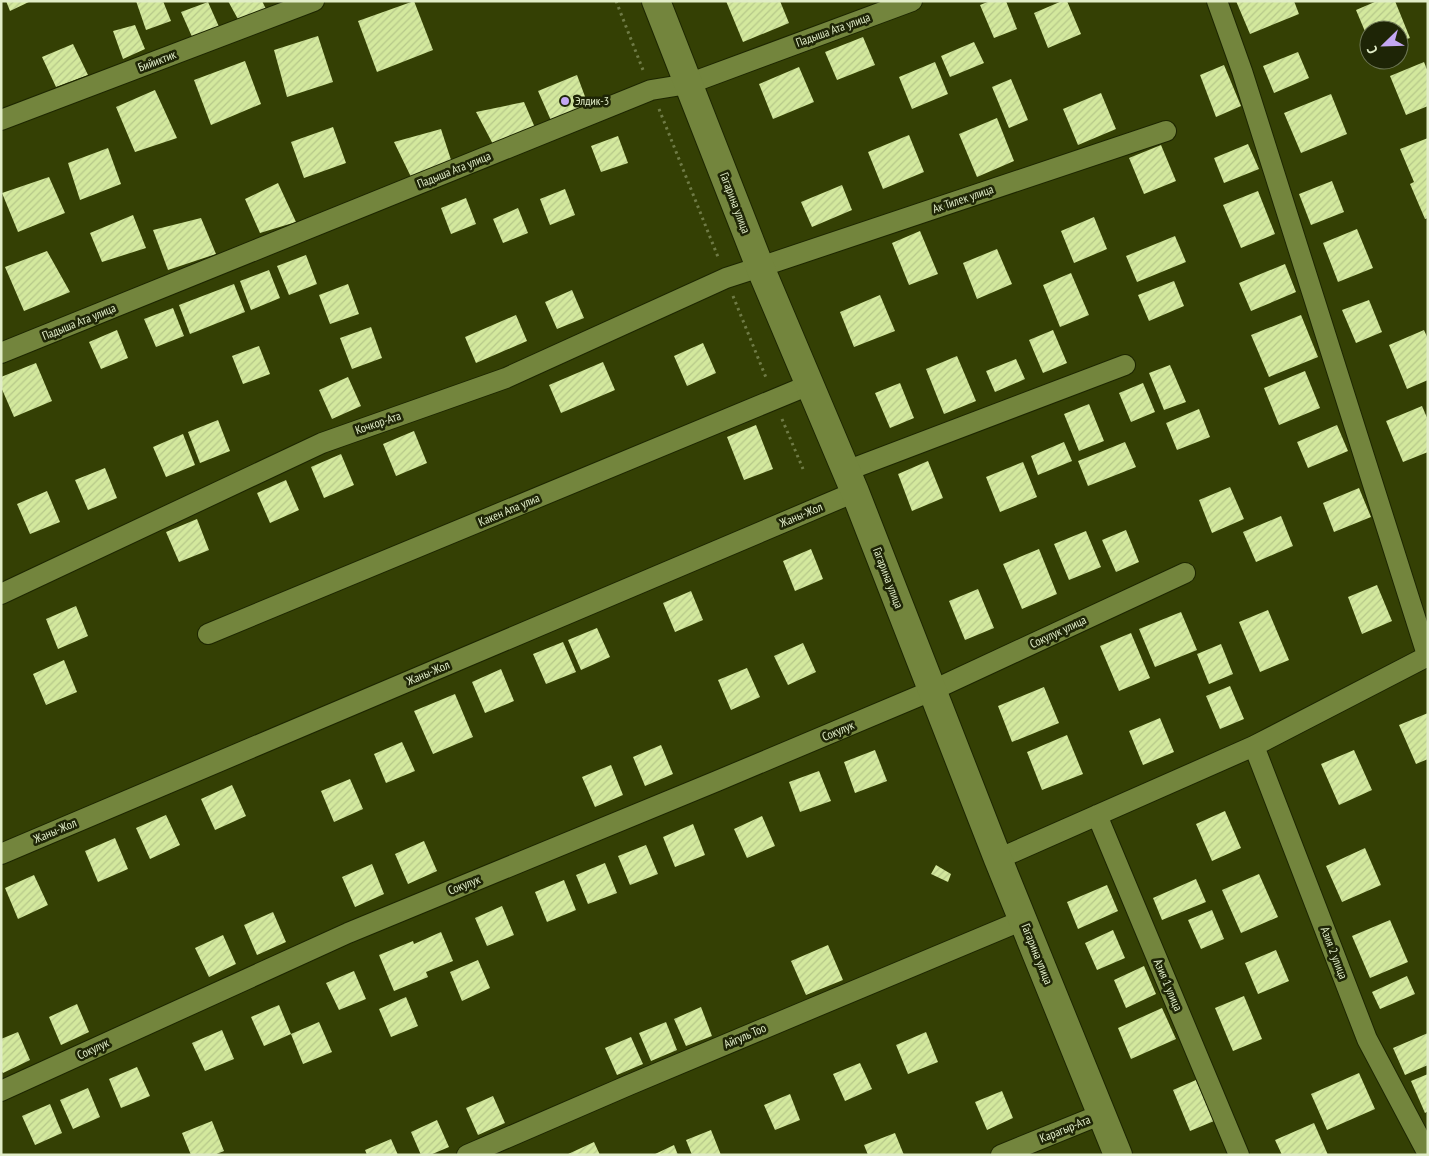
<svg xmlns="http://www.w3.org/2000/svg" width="1429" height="1156" font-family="'PT Sans Narrow',sans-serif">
<defs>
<pattern id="building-hatch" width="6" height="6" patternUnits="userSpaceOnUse" patternTransform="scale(1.25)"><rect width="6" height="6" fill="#d3e89d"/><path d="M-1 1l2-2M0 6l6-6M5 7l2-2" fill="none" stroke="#b6c88a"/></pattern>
</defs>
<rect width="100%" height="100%" fill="#344004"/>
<!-- building -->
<path fill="url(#building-hatch)" d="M6,1H31L10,11Z
M136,1H163L171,21L146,30Z
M228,1H262L266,9L239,21Z
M414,1L433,50L377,72L358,21Z
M726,1H780L789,23L743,42Z
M990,1H1006L1017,29L994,38L980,5Z
M1062,1H1067L1081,34L1048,48L1034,13Z
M1236,1H1294L1299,14L1250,34Z
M1377,1H1395L1410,38L1399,42V30H1369V41L1356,10Z
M208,2L220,29L193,39L181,12Z
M135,25L145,49L123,59L113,31Z
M318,36L333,82L287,97L274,50Z
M863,37L875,65L837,80L825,52Z
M974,42L984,63L950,77L941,56Z
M73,44L88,75L56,87L42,57Z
M1298,52L1309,78L1274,93L1263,66Z
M245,61L261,104L211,125L194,80Z
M935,62L948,94L912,109L899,77Z
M1424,62L1428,72V106L1406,115L1390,76Z
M1224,65L1241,106L1216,117L1200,75Z
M799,67L814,102L773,119L759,84Z
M577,75L590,110L553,125L538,91Z
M1011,79L1028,120L1009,128L992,87Z
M155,90L177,138L135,152L116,107Z
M1101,93L1116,129L1078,145L1063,109Z
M1331,94L1347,134L1301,153L1284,113Z
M524,102L536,130L495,148L476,112Z
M997,118L1014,161L977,177L959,134Z
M333,127L346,163L304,178L291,142Z
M441,129L453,166L411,177L394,142Z
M909,135L924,172L883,189L868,152Z
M618,136L628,163L601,172L591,146Z
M1428,138V218L1425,219L1410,184L1414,182L1400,149Z
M1248,144L1259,169L1224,183L1214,158Z
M1161,145L1176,181L1144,194L1129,158Z
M108,148L121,184L80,200L68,163Z
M49,177L65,213L18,232L2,193Z
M1332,181L1344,212L1311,225L1299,194Z
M278,183L296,222L260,233L245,199Z
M842,185L852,210L812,227L801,202Z
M565,189L575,215L550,225L540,199Z
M1258,191L1275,234L1241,248L1223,205Z
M466,198L476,224L451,234L441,208Z
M518,208L528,233L503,243L493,219Z
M133,215L146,248L102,262L90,233Z
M1094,217L1107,249L1074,263L1061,231Z
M201,218L216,254L168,270L153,230Z
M1357,229L1373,268L1338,282L1323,243Z
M920,231L938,274L909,285L892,243Z
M1175,236L1186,262L1137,282L1126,256Z
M997,249L1012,284L977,299L963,263Z
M47,251L70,292L24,311L5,267Z
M306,255L317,284L289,295L277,266Z
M1285,264L1296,292L1251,311L1239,283Z
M269,270L280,298L251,310L240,281Z
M1071,273L1089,315L1060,327L1043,285Z
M1174,281L1184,306L1149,321L1138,295Z
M234,284L245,312L190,334L179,305Z
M348,284L359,314L330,324L319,295Z
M572,290L584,318L557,329L545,302Z
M880,295L895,331L854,347L840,312Z
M1369,300L1382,332L1356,343L1342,310Z
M173,308L184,336L156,347L144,319Z
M516,315L527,341L476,363L465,337Z
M1301,315L1318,357L1269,377L1251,335Z
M371,327L382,358L352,369L340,338Z
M117,330L128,358L101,369L89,342Z
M1053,330L1067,363L1043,373L1029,340Z
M1424,330L1428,339V380L1407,389L1389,345Z
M703,343L716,373L687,386L674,356Z
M259,346L270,374L243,384L232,356Z
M957,356L976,401L944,414L926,369Z
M1016,359L1025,379L995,392L986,371Z
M603,362L615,390L561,413L549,385Z
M36,363L52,401L14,417L1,387V377Z
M1170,365L1186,402L1164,410L1149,373Z
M1305,371L1320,408L1279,425L1264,388Z
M348,377L361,406L332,419L319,390Z
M900,383L914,418L890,428L875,393Z
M1143,383L1155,412L1131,422L1119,393Z
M1089,404L1104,441L1079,451L1064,414Z
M1422,406L1428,420V452L1403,462L1386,421Z
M1199,409L1210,437L1177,450L1166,423Z
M218,420L230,451L200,463L188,432Z
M756,425L773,469L744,480L727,437Z
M1337,425L1348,451L1308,468L1297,442Z
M414,431L427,463L396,476L383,444Z
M183,434L195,465L166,477L153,447Z
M1064,442L1072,461L1038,475L1031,456Z
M1125,442L1136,467L1088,486L1078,461Z
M341,454L354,485L324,498L311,467Z
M928,461L943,498L912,511L898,474Z
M1023,462L1037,497L1000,512L986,477Z
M105,468L117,498L88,510L75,480Z
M286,480L299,510L270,523L257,493Z
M1230,487L1244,519L1212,533L1199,500Z
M1359,488L1371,517L1334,532L1323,503Z
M47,491L60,522L30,534L17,504Z
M1281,516L1293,546L1256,562L1243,532Z
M197,519L209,550L179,562L166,532Z
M1126,530L1139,562L1116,572L1102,540Z
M1086,531L1101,567L1069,580L1054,544Z
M811,549L823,579L795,591L783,561Z
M1039,549L1057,594L1022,609L1003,564Z
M1377,585L1392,621L1362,634L1348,597Z
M978,589L994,628L965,640L949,601Z
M691,591L703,620L675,632L663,603Z
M76,606L88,636L58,649L46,619Z
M1268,610L1289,660L1260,672L1239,622Z
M1181,612L1197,650L1155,667L1139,629Z
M597,628L610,657L581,670L568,640Z
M1131,633L1150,678L1119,691L1100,646Z
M563,642L576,672L546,684L533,654Z
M803,643L816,672L788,685L774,656Z
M1221,644L1233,674L1209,684L1197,654Z
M64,660L77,692L46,705L33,674Z
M747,668L760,697L731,710L718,680Z
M501,669L514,701L485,713L472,682Z
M1230,686L1244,719L1220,729L1206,696Z
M1044,687L1059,723L1012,742L998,706Z
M455,694L473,737L433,754L414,711Z
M1428,713V759L1416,764L1399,725Z
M1160,718L1174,752L1143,765L1129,731Z
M1067,735L1083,774L1042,790L1027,752Z
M402,742L415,771L386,783L374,754Z
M661,745L673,774L645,786L633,757Z
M875,750L887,781L855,793L844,762Z
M1354,750L1372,790L1339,805L1321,764Z
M611,765L623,795L595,807L582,777Z
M819,771L831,801L800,812L789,782Z
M350,779L363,809L334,822L321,791Z
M232,785L246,816L215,830L201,799Z
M1225,811L1241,848L1212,861L1196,824Z
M166,815L180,845L150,859L136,828Z
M762,816L775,846L747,858L734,829Z
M693,824L705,855L675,867L663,837Z
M115,838L128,869L98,882L85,851Z
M424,841L437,871L408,884L395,854Z
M646,845L658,874L630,885L618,856Z
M1365,848L1381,885L1342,902L1326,866Z
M605,863L617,893L588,904L576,875Z
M372,864L384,894L355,907L342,877Z
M936,865L951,874L948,882L931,874Z
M1259,874L1278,917L1241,933L1222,890Z
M34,875L48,905L18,919L5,888Z
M1196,879L1206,902L1162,920L1153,898Z
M564,880L576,910L547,922L535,892Z
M1107,885L1118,911L1078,929L1067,902Z
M502,906L514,935L487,946L475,918Z
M1212,910L1224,939L1201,949L1188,920Z
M273,912L286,942L257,955L244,925Z
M1390,920L1408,962L1370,978L1352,936Z
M1113,930L1125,958L1097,970L1085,943Z
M441,932L453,961L426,972L428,977L394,991L379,955L413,941L414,944Z
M223,935L236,964L209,977L195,948Z
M828,945L843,980L806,995L791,961Z
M1276,950L1289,981L1258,994L1245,963Z
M478,960L490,988L462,1001L450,972Z
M1144,966L1156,994L1126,1008L1114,980Z
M354,971L366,999L339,1010L326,983Z
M1407,976L1415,994L1380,1009L1372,992Z
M1244,996L1262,1039L1233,1051L1215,1008Z
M406,997L418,1026L391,1037L379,1009Z
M77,1004L89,1032L61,1045L49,1017Z
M279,1005L291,1034L264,1046L251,1017Z
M701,1007L712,1036L686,1046L674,1019Z
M1162,1008L1176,1039L1131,1059L1118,1028Z
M319,1022L332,1052L303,1064L291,1034Z
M666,1022L677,1050L651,1061L639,1033Z
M222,1030L234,1059L205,1071L192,1043Z
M18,1032L30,1060L3,1073L1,1070V1039Z
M926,1032L938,1062L908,1074L896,1045Z
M1428,1033V1065L1405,1075L1393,1048Z
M631,1037L643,1064L617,1075L605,1048Z
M860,1063L872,1089L845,1101L833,1074Z
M137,1067L150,1096L121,1108L109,1079Z
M1359,1073L1375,1109L1327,1130L1311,1094Z
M1428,1074V1111L1425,1113L1411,1081Z
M1196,1080L1214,1121L1190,1131L1173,1090Z
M88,1088L100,1117L73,1129L60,1100Z
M1002,1091L1013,1118L987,1130L975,1102Z
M790,1094L800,1120L775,1130L764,1105Z
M493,1096L505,1123L478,1135L466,1108Z
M50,1104L62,1133L35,1145L22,1116Z
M437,1120L449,1147L430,1155H421L411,1132Z
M212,1121L224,1151L214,1155H191L182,1133Z
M1314,1123L1328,1155H1282L1275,1140Z
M711,1130L721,1155H692L686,1140Z
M895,1133L904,1155H868L864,1145Z
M391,1139L398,1155H367L365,1150Z
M594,1142L600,1155H566Z
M674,1145L678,1155H653Z"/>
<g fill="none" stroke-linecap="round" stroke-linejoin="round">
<defs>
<path id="street" d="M1217,1L1242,71L1428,658
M1,120L314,1
M1,353L651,90L688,84L912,1
M846,471L1125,365
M1,594L322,443L506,378L726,278L760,267L1166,131
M208,634L809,385
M1254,746L1367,1039L1428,1154
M1097,815L1239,1155
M1,854L855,492
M998,859L1254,746L1428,656
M1,1091L348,933L717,781L931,691L1185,573
M467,1155L629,1085L1023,920
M1001,1155L1102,1114"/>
<path id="secondary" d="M656,1L760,267L855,492L998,859L1118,1155"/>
</defs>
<!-- street casing -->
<use href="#street" stroke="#1d2600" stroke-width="22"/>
<!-- secondary casing -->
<use href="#secondary" stroke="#1d2600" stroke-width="30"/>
<!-- path -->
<path stroke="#6f7b46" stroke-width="3" stroke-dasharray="2.5 4" stroke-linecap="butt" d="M616,1L643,70
M659,109L718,257
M733,296L767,380
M782,419L803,469"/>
<!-- street -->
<use href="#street" stroke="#73853d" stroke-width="20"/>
<!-- secondary -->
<use href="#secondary" stroke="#73853d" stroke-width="28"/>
</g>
<!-- markers -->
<circle fill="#c3a7f2" stroke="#1e2506" stroke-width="2" cx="565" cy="101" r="5"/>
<g text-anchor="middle" stroke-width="5" stroke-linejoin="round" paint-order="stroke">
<!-- street labels -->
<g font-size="12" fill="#e1edc8" stroke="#1e2506">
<text transform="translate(833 30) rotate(-20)" y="4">Падыша Ата улица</text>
<text transform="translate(157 61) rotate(-21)" y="4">Бийиктик</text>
<text transform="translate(454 170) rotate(-22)" y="4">Падыша Ата улица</text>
<text transform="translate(963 199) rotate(-19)" y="4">Ак Тилек улица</text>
<text transform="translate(735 203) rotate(69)" y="4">Гагарина улица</text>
<text transform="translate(79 322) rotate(-22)" y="4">Падыша Ата улица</text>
<text transform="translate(378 423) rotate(-19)" y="4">Кочкор-Ата</text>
<text transform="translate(509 510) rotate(-23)" y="4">Какен Апа улиа</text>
<text transform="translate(801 515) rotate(-23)" y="4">Жаны-Жол</text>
<text transform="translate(888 578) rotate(69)" y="4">Гагарина улица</text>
<text transform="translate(1058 632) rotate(-25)" y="4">Сокулук улица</text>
<text transform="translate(428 673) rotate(-23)" y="4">Жаны-Жол</text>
<text transform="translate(838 731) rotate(-23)" y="4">Сокулук</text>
<text transform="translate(55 831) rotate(-23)" y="4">Жаны-Жол</text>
<text transform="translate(464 885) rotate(-22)" y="4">Сокулук</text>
<text transform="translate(1334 953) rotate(69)" y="4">Азия 2 улица</text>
<text transform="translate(1037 954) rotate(68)" y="4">Гагарина улица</text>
<text transform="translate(1168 985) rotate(67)" y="4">Азия 1 улица</text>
<text transform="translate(745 1036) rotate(-23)" y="4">Айгуль Тоо</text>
<text transform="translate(93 1049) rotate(-25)" y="4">Сокулук</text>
<text transform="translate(1065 1129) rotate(-22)" y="4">Карагыр-Ата</text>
</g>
<!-- poi labels -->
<g font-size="12" fill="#e1edc8" stroke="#1e2506" text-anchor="start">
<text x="575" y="105">Элдик-3</text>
</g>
</g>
<!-- border -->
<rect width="1429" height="1156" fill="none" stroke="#e1edc8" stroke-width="5"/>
<!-- north arrow -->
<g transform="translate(1384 45) rotate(247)"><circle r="24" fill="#1e2506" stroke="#6c7554"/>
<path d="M0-4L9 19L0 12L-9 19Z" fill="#c3a7f2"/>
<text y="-8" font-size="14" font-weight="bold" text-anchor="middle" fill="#e1edc8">С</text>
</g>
</svg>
